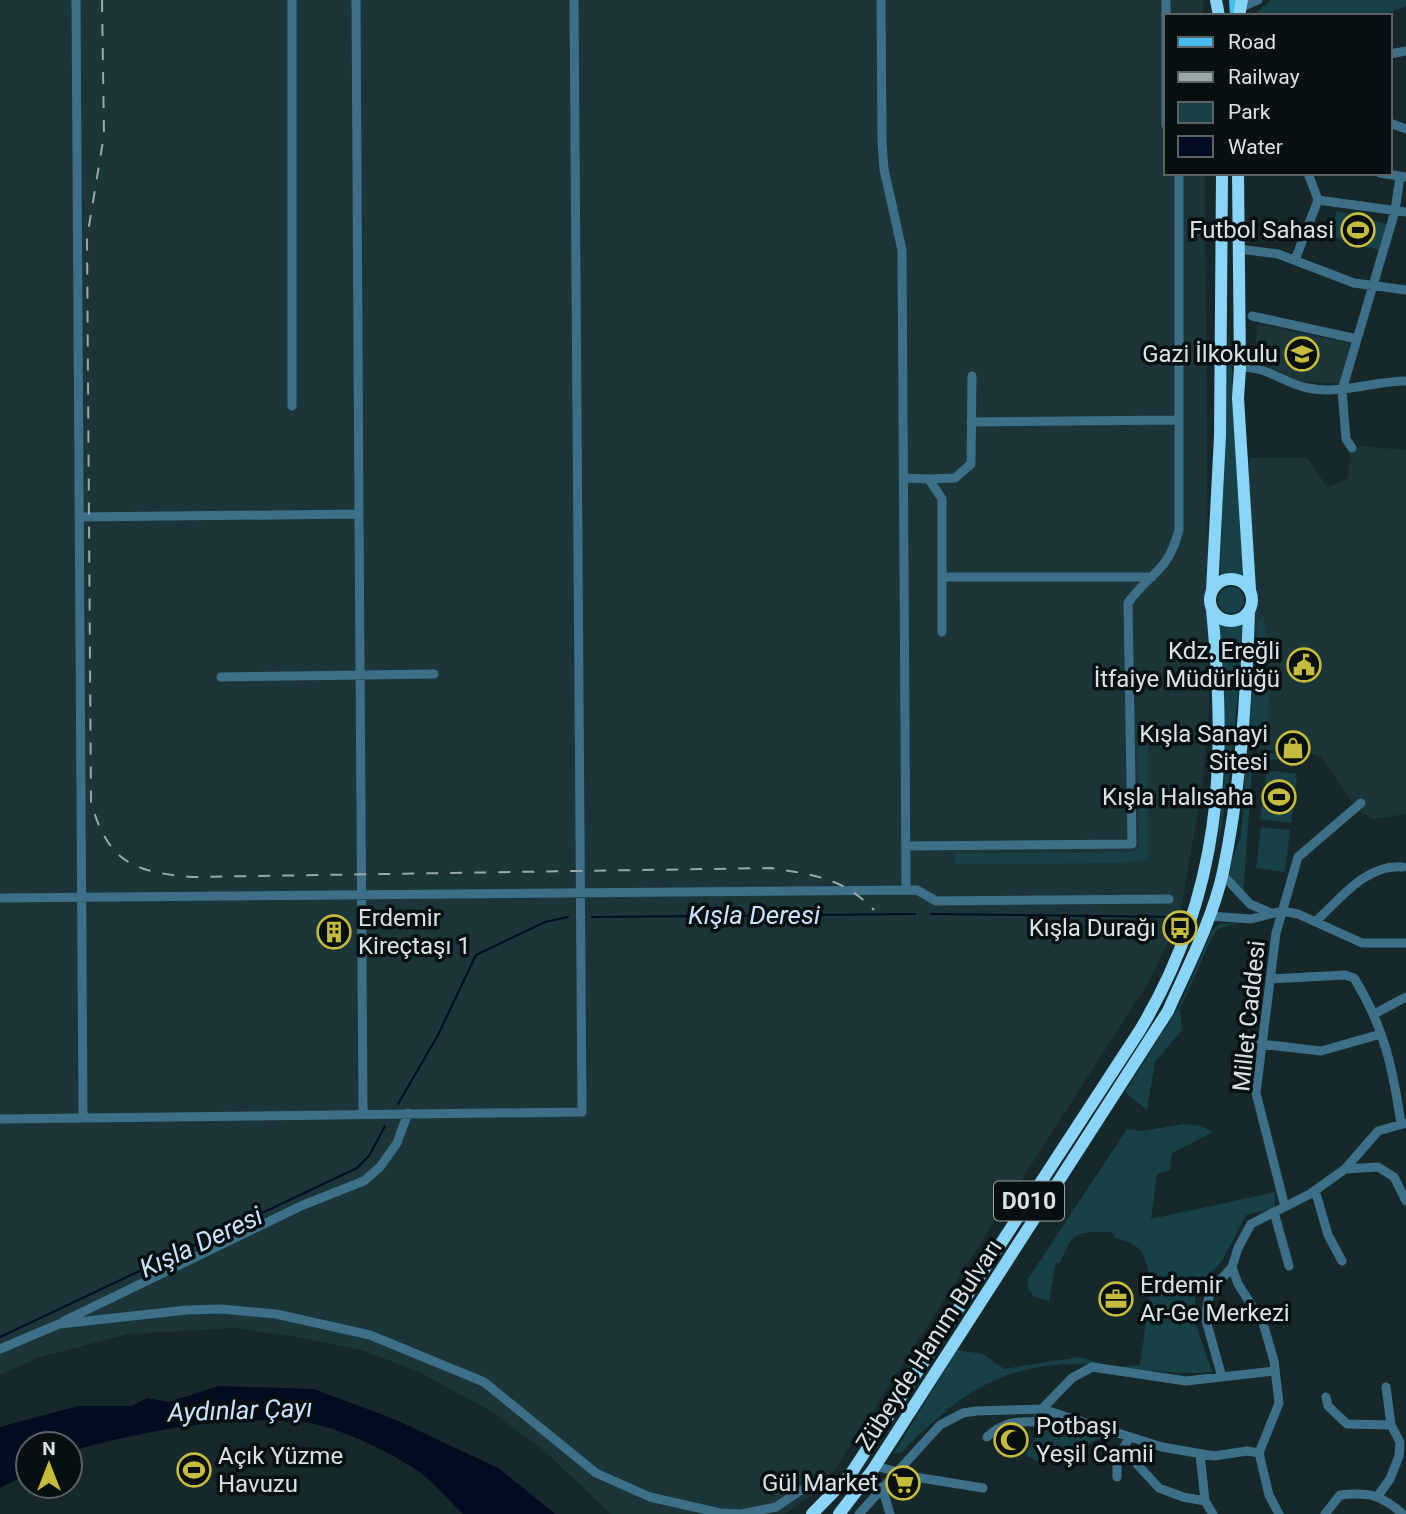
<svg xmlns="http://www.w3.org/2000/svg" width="1406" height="1514" font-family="Roboto,sans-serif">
<rect width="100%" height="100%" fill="#17282b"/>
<!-- built -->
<path fill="#1b3538" d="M0,0H1203V16H1166V173H1205L1209,712L1202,789L1179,920L1148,983L837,1467L818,1491L785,1514H611L542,1449L491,1411L421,1373L365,1351L302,1338L236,1328L128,1334L36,1358L0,1375Z
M1257,324L1350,343L1339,384L1300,381L1255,361Z
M1362,446L1406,450V814L1374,819L1359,811L1321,757L1302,750H1249L1247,668L1253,601L1248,539L1249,458H1307L1328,488L1348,478L1350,453Z"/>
<!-- green -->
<path fill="#174147" d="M1271,0H1406V6L1383,16H1252Z
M1337,211L1386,224L1379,250L1330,236Z
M1229,330L1246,578L1233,575L1220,578Z
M1218 600a13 13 0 1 1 26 0a13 13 0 1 1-26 0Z
M1264,616L1269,691L1268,729L1249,743L1258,620Z
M1219,624H1245L1230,773L1217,854L1225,773Z
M1137,736H1148V858L1123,863L954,864L955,853L1133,852L1139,848Z
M1260,753L1296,755L1298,759L1256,760L1252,769L1243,897L1230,876L1231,861L1241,836L1246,763L1249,756Z
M1267,770L1297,774L1291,823L1260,819Z
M1261,827L1290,830L1285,872L1256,868Z
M1238,923L1218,929L1213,935L1180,1009L1182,1030L1155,1062L1147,1110L1125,1092L1180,1005L1212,931L1219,924Z
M1184,1124L1200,1126L1213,1132L1172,1153L1170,1170L1157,1174L1151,1219L1275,1192V1208L1246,1215L1222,1261L1200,1284L1195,1296L1196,1325L1212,1372C1160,1377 1108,1361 1056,1365C988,1370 946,1407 901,1453H894L957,1350L983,1354L1004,1369L1080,1357L1114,1367L1140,1365C1143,1339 1158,1270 1140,1250C1134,1243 1124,1240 1115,1238L1112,1232C1078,1233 1074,1228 1060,1263H1056L1049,1301L1034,1297L1028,1288V1279L1127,1129L1142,1131Z
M1046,1420L1104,1437L1041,1463L1025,1455Z"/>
<!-- water -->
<path fill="#000c21" d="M219,1386L314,1389L394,1419L500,1469L555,1514H463C447,1499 431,1478 412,1467C387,1451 337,1427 309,1423C230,1413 146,1431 70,1451V1444H28V1474L0,1488V1427L78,1406H132L147,1398L169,1402Z"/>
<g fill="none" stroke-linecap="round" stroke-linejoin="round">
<!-- stream -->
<path stroke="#000c21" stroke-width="2" d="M931,914L1178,917
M592,917L915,914
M398,1104L438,1035L476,955L545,922L568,917
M0,1337L357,1168L369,1156L385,1126"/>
<!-- minor -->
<path stroke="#3d7088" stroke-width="9" d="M76,0L83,1118
M292,0V406
M356,0L359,514
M881,0L882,142L884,169L902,250L906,890
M1166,0V125
M1242,7L1258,0
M1390,54L1406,51
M1390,123L1406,129
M1380,173L1406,177
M1318,200L1406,212
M1239,249L1278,254L1354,283L1406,290
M1295,260L1318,200L1308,173
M1252,316L1357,339
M1240,368C1263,364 1285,384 1308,388C1340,395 1373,381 1406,381
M971,422L1179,420
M1352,448L1346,439L1342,390L1395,211L1400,177
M905,478L929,479L942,499V632
M929,479L955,478L971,464L972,376
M80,517L359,514L363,1113
M943,577H1152
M221,677L434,674
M906,846L1132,844L1128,603C1151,571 1167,574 1179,530V173
M1222,874L1250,904L1271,913
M0,898L917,890L936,901L1169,899
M1209,916L1251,919L1282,911L1298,914L1362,943H1406
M1315,922C1340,899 1367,863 1403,867
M1270,979L1345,975L1354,978C1384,1026 1393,1069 1401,1124
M1376,1013L1406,997
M1260,1044L1321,1051L1381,1034
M0,1119L582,1112L574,0
M1345,1169L1378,1131L1406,1123
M1315,1190L1328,1235L1342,1261
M1285,1207L1256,1093L1276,933L1298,857L1361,803
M1274,1212L1289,1266
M64,1321L303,1205L364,1181L380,1167L397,1143L408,1113
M0,1349L59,1324L187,1310L221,1309L276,1314L370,1335L484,1382L596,1473L650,1497L720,1513L741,1514L776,1507L801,1490
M1222,1377L1205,1317L1210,1292L1232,1267
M1326,1397L1328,1406L1347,1424L1391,1425
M987,1437C1003,1422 1015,1421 1036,1422L1042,1409L1072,1378L1092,1367L1186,1381L1275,1371
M1123,1449L1159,1488L1183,1497L1205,1501L1213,1514
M1259,1453L1279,1403L1274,1361L1263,1323L1238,1284L1232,1267L1238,1248L1251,1224L1310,1194L1345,1169L1378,1167L1394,1177L1406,1201
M1259,1453L1269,1495L1279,1514
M1200,1454L1205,1501
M875,1466L921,1478L983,1488
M1117,1477V1463L1129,1437
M882,1487L890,1514
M1377,1497L1390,1479L1399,1456L1400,1442L1391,1425L1386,1387
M859,1514L940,1425L963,1413L976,1411L1042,1409L1162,1447L1214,1456L1247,1451L1259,1453
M1325,1514L1340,1495C1369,1492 1381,1495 1403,1514"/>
<!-- major -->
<path stroke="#45bced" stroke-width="10" d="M1234,0L1235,16"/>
<!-- highway -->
<path stroke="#8ad4f7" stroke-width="12" d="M1216,0L1219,16
M1239,16L1242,0
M1238,173L1240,368L1238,398L1250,590
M1210 600a21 21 0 1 1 42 0a21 21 0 1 1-42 0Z
M1212,591L1220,436L1222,173
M812,1514L850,1475L1140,1030C1222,893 1227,765 1212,610
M839,1514L872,1471L1168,1011C1188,966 1212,921 1223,872C1241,787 1246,699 1249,612"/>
<!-- rail -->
<path stroke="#9ba8aa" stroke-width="2" stroke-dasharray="12 12" stroke-linecap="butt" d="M102,0L104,135L87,238L91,802C108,863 134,872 192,877L771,868C814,875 842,877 874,910"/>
</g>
<!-- icons -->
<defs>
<symbol id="stadium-ring" viewBox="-11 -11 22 22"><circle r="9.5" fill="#080f11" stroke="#c5bc3d" stroke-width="1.5"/><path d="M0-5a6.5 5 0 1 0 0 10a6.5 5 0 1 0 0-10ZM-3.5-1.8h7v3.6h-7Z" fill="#c5bc3d"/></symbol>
<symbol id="school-ring" viewBox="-11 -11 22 22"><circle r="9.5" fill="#080f11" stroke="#c5bc3d" stroke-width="1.5"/><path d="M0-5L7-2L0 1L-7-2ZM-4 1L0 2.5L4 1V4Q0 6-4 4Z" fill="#c5bc3d"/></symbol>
<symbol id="civic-ring" viewBox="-11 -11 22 22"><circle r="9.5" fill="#080f11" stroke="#c5bc3d" stroke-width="1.5"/><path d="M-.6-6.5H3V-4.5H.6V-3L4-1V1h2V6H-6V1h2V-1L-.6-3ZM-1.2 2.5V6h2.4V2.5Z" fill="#c5bc3d"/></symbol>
<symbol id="shop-ring" viewBox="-11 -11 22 22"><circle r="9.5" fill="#080f11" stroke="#c5bc3d" stroke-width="1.5"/><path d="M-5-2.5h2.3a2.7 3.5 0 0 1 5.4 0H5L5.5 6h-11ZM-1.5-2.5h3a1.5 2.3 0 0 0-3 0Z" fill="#c5bc3d"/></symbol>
<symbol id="bus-ring" viewBox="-11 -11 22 22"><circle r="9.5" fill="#080f11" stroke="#c5bc3d" stroke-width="1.5"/><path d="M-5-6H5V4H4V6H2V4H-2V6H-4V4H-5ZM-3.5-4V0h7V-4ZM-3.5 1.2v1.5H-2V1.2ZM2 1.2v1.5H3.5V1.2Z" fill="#c5bc3d"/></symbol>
<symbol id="building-ring" viewBox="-11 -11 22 22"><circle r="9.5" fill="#080f11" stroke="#c5bc3d" stroke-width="1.5"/><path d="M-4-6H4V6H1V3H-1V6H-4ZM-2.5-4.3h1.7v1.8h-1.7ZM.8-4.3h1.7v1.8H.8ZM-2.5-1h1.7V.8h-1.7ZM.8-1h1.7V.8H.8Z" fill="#c5bc3d"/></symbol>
<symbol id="office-ring" viewBox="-11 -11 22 22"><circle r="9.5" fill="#080f11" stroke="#c5bc3d" stroke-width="1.5"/><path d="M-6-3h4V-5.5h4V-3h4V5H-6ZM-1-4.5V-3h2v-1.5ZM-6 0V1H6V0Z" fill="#c5bc3d"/></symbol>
<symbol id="mosque-ring" viewBox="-11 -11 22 22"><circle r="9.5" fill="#080f11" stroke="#c5bc3d" stroke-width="1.5"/><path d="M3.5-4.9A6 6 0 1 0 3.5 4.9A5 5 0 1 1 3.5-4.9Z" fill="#c5bc3d"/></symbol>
<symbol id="supermarket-ring" viewBox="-11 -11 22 22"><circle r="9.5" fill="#080f11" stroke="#c5bc3d" stroke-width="1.5"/><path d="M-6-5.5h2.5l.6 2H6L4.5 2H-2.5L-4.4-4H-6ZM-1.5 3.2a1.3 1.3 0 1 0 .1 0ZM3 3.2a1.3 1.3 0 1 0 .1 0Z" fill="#c5bc3d"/></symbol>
</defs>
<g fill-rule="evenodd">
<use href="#stadium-ring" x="1339" y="211" width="38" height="38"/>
<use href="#school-ring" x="1283" y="335" width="38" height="38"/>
<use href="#civic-ring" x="1285" y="646" width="38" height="38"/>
<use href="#shop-ring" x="1274" y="729" width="38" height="38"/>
<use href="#stadium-ring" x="1260" y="778" width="38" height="38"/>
<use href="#bus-ring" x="1161" y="909" width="38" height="38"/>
<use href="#building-ring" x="315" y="913" width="38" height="38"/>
<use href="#office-ring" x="1097" y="1280" width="38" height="38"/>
<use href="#mosque-ring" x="992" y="1421" width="38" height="38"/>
<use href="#stadium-ring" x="175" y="1451" width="38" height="38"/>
<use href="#supermarket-ring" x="884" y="1464" width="38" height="38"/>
</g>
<g text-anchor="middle" stroke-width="7" stroke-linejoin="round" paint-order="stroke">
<!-- shield labels -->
<rect fill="#080f11" stroke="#9aa3a5" stroke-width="2" x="994" y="1181.5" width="70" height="39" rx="5"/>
<g font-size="23" font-weight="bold" fill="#d8e2e4">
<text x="1029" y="1209">D010</text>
</g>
<!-- poi labels -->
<g font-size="24" fill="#d8e2e4" stroke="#080f11" text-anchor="end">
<text x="1334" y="238">Futbol Sahasi</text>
<text x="1278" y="362">Gazi İlkokulu</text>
<text x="1280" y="659">Kdz. Ereğli<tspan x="1280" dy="28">İtfaiye Müdürlüğü</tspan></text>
<text x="1268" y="742">Kışla Sanayi<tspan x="1268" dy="28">Sitesi</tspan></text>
<text x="1254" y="805">Kışla Halısaha</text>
<text x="358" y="926" text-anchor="start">Erdemir<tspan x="358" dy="28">Kireçtaşı 1</tspan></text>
<text x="1156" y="936">Kışla Durağı</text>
<text x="1140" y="1293" text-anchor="start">Erdemir<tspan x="1140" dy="28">Ar-Ge Merkezi</tspan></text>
<text x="1036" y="1434" text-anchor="start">Potbaşı<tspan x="1036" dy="28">Yeşil Camii</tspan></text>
<text x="218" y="1464" text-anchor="start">Açık Yüzme<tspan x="218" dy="28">Havuzu</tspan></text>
<text x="878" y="1491">Gül Market</text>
</g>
<!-- street labels -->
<g font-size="24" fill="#d8e2e4" stroke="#080f11">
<text transform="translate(1249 1016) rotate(-84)" y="8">Millet Caddesi</text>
<text transform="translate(929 1345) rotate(-57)" y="8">Zübeyde Hanım Bulvarı</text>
</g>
<!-- water labels -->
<g font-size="26" font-style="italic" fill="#c9e3fe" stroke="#080f11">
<text x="754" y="924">Kışla Deresi</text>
<text transform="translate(201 1242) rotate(-25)" y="9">Kışla Deresi</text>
<text transform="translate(240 1410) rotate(-2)" y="9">Aydınlar Çayı</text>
</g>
</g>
<!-- legend -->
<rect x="1164" y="14" width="228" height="161" fill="#080f11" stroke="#5b6365" stroke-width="2"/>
<rect x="1178" y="37" width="35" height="10" fill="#45bced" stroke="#5b6365" stroke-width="2"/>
<text x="1228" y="49" font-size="21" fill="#d8e2e4">Road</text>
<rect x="1178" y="72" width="35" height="10" fill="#9ba8aa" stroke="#5b6365" stroke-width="2"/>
<text x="1228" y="84" font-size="21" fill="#d8e2e4">Railway</text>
<rect x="1178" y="102" width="35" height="21" fill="#174147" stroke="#5b6365" stroke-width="2"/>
<text x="1228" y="119" font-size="21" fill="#d8e2e4">Park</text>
<rect x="1178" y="136" width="35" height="21" fill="#000c21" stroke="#5b6365" stroke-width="2"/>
<text x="1228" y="154" font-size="21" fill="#d8e2e4">Water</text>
<!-- north arrow -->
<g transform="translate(49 1465)"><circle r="33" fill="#080f11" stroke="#5b6365" stroke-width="2"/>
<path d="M0-5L12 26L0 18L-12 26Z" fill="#c5bc3d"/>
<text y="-10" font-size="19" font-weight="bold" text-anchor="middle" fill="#d8e2e4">N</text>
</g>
</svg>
